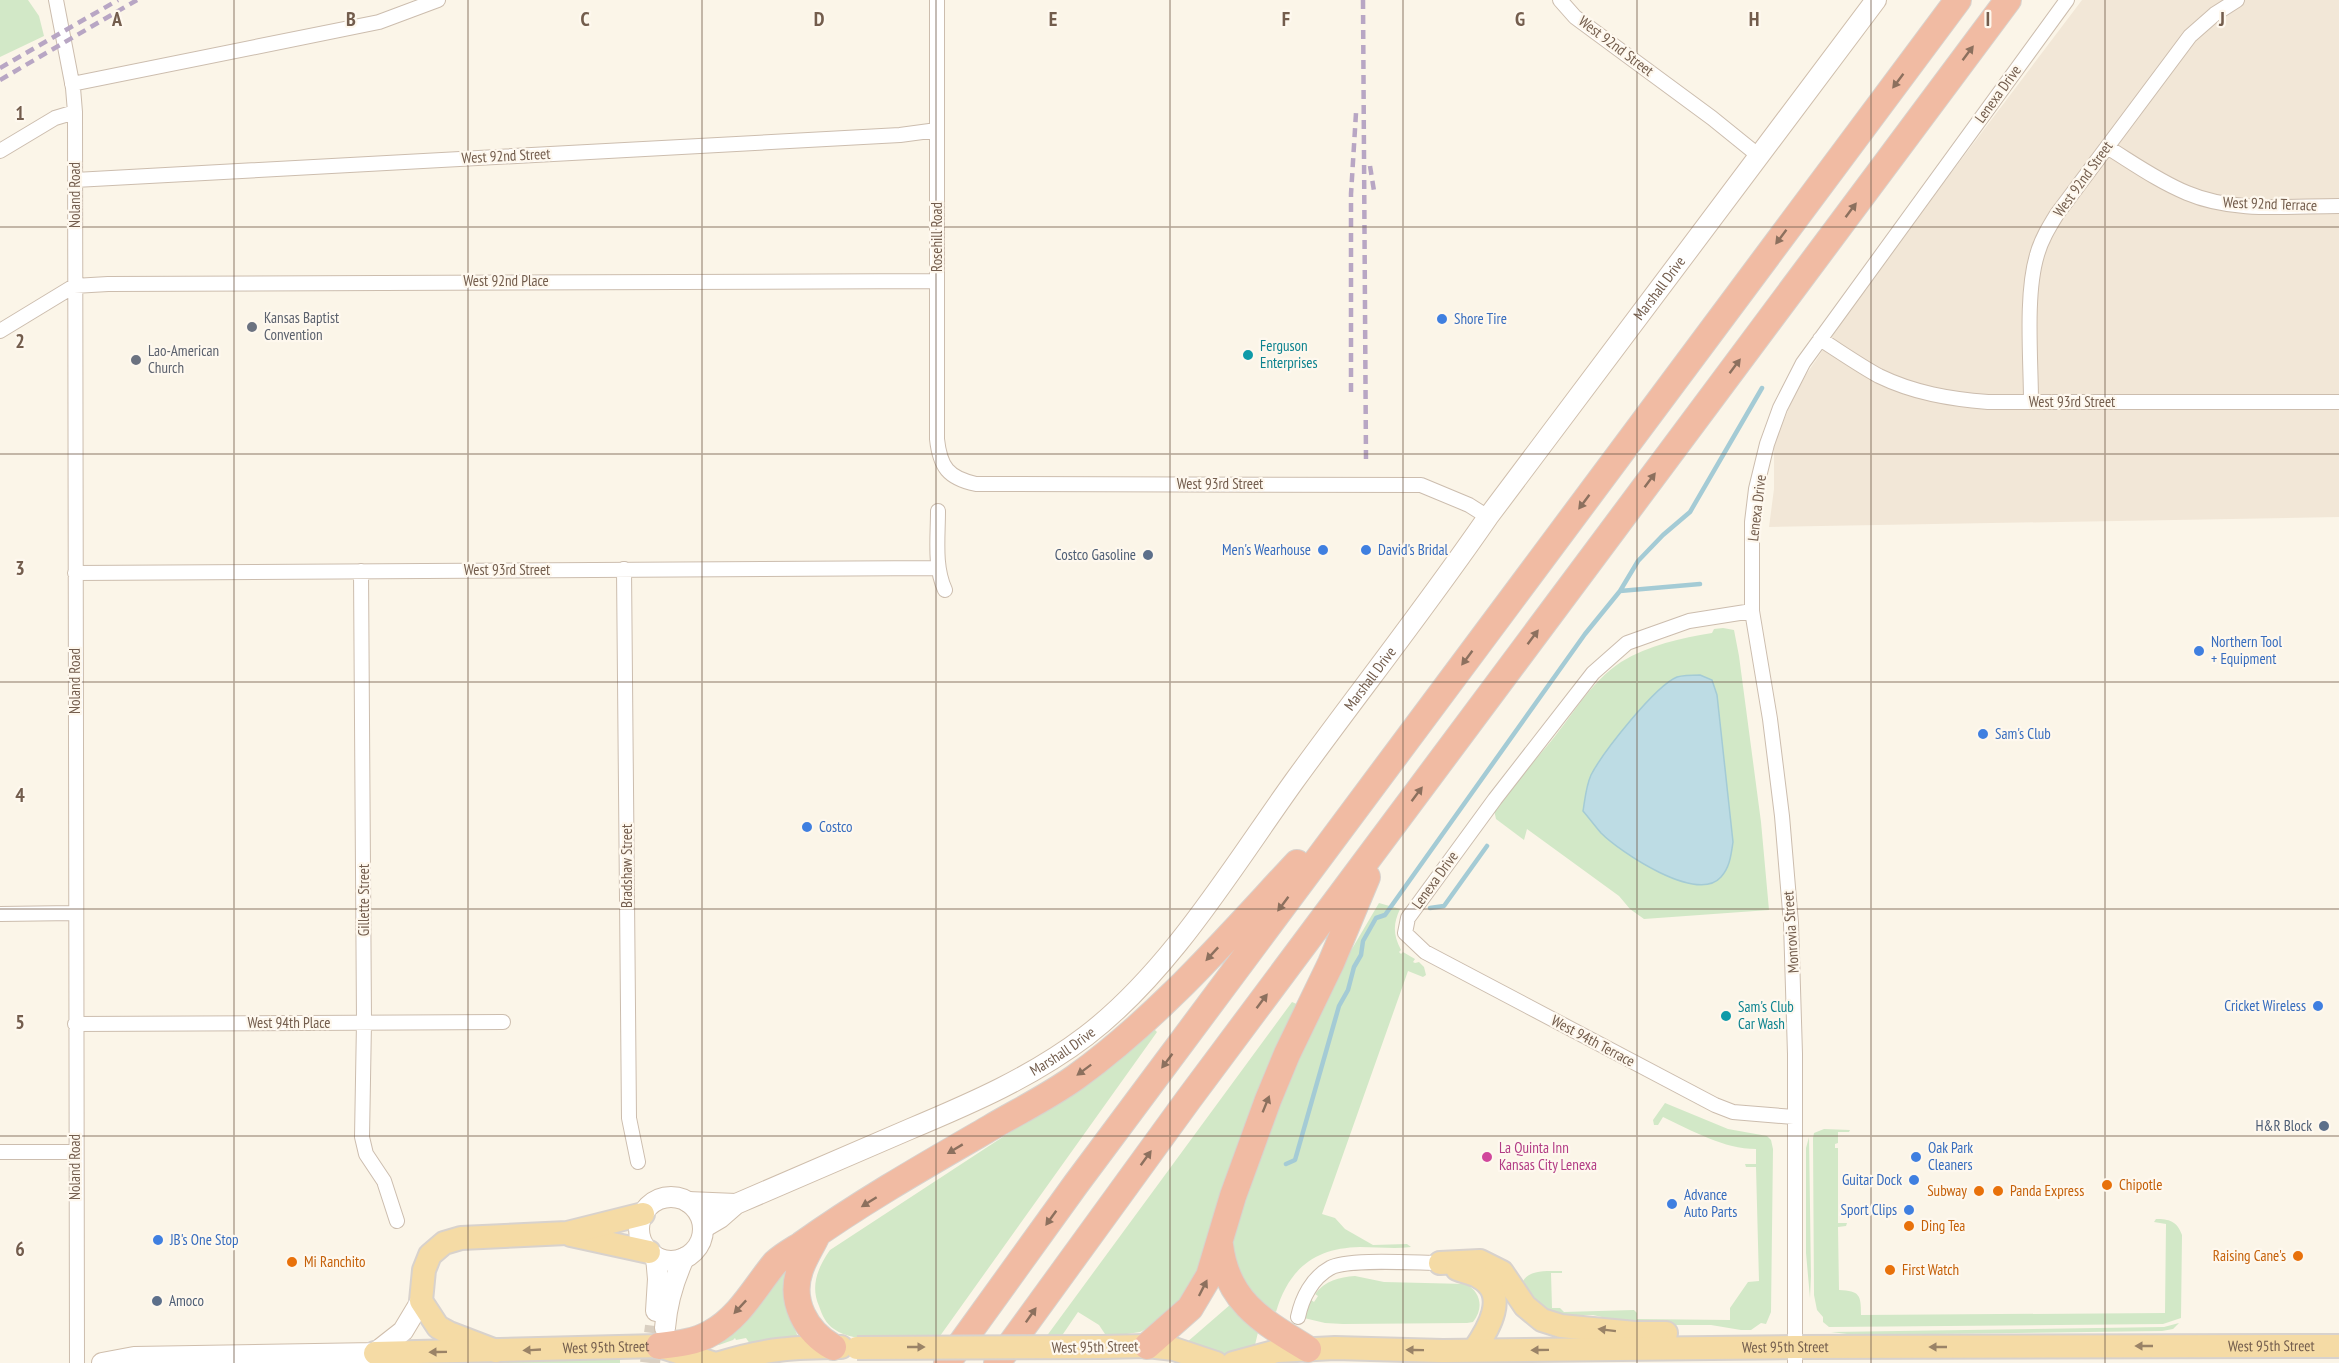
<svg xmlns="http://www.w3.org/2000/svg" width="2339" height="1363" font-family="'PT Sans Narrow',sans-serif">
<rect width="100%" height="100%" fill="#fbf5e8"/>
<!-- residential -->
<path fill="#f2e7d7" d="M2082,0H2339V517L1769,527L1774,489V443L1799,385L1876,272Z"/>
<!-- green -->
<path fill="#d2e8c7" d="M0,0H28L39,16L44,36L0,57Z
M1723,628L1734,630L1739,656L1761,822L1769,910L1644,919L1630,909L1619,896L1527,829L1524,840L1496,819L1494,810C1511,787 1529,767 1547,746C1571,718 1590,682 1621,662C1649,645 1681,638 1712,633L1714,629Z
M1379,903L1400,909C1393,924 1393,935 1401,950L1399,952L1401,954L1403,952L1415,959L1413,962L1415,963L1419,962L1424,967L1426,975L1423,977L1408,971L1322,1214L1335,1218L1345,1229L1373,1245L1407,1244L1411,1247C1395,1249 1377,1247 1360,1247C1315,1248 1289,1268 1276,1312L1265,1306L1240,1279L1232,1241L1281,1095L1346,959Z
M1292,1002L1299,1005L1189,1295L1160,1322L1140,1332L1107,1337L1099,1325L1078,1312L1061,1337H1046Z
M1152,1027L1157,1032L940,1336C913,1337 856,1346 834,1329C826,1324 822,1315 819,1306C810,1286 818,1267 830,1250L1067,1095Z
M1665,1103L1728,1129L1767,1136L1771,1140L1773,1149L1771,1312L1766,1324L1761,1323L1751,1330H1741L1711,1325H1638L1593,1315H1556L1541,1307L1523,1281C1530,1269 1548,1271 1562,1271V1273H1551L1552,1308H1560L1564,1312L1634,1310L1637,1313V1319L1730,1320V1308L1748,1282L1759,1281L1756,1167H1746L1745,1164H1756V1149C1724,1149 1693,1131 1663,1117L1658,1125H1654L1653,1120Z
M1824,1129L1850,1130L1849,1132H1838V1143L1835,1144V1148H1838V1223H1847L1846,1226L1838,1227L1839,1290C1860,1291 1861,1295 1861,1315L2165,1313L2166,1224L2154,1222L2156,1219C2169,1219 2177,1221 2182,1235L2181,1318L2163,1324L1829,1327L1823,1322V1317L1817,1310L1814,1295L1813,1138L1814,1133Z
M1809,1137L1811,1276L1810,1298L1806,1253V1148Z
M781,1270L787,1273L786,1306L799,1340L750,1344L746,1338L736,1340L735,1338L733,1340L719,1345L717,1344Z
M1355,1276L1384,1282L1466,1284C1481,1292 1484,1309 1473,1322L1467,1323L1343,1324L1325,1323L1304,1318L1311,1300L1314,1302L1318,1296L1315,1294C1325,1281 1339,1277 1355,1276Z
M1231,1304L1259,1328L1255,1345L1223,1355L1186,1343Z
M2179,1323L2173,1329L2162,1331L1855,1335L1831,1332L2164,1327Z
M620,1355V1363H283Z"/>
<!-- water -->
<path fill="#bddce4" stroke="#a4cbd5" stroke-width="1.5" d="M1700,675L1712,680L1717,695L1733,842C1731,855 1730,867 1721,877C1697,904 1620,852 1601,833C1595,826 1589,818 1583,811C1585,799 1586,786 1591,775C1603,752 1655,686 1677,677C1684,675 1693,675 1700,675Z"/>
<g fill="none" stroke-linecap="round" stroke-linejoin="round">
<!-- stream -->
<path stroke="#a4cbd5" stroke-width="4.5" d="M1620,591L1638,561L1663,535L1690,512L1762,388
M1430,908L1444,906L1487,846
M1286,1164L1295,1160L1339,1006L1348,990L1354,967L1361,955L1363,941L1376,918L1385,915L1585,634L1620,591L1700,584"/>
<!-- secondary-tunnel -->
<path stroke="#d9cfc1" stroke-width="20" stroke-dasharray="20 10" stroke-linecap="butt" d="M650,1363L655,1326"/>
<defs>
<path id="street" d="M56,0L73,88L75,112L77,1363
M937,0V439C940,467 948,478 976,484L1421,485L1469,505L1488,517
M1560,0L1575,17L1712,118L1759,156
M72,84L379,22L438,0
M2107,147C2133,163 2158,181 2187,193C2234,213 2289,206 2339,206
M0,151L55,118L75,112
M75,180L900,135L937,130
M0,331L74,286L108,284L937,281
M1820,339C1839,351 1859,365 1879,376C1914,393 1950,399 1988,402H2339
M2031,402C2031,360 2025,295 2037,255C2041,240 2049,227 2057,214L2190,36L2215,14L2237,0
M938,511C938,538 934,566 945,590
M624,569L629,1118L638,1162
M361,571L364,1022L362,1137L366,1154L384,1181L397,1221
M75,573L938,568
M1752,611L1689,621L1627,643L1593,673L1495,799L1408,918L1405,933L1425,952L1715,1105L1733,1112L1794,1117
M0,914L75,913
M75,1024L503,1022
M0,1152H75
M1298,1317C1302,1298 1312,1278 1330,1268C1347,1258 1417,1263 1440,1263
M1795,1363V1054L1791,923L1782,816L1770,719L1752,611V522L1756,489L1767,444L1780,408L1803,363L2067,0"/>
<g id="secondary">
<circle cx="671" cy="1229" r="32"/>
<path d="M688,1202L736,1204"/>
<path id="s1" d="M703,1228L720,1218L736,1204C794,1179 852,1154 910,1129C972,1103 1032,1077 1086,1036C1171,971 1233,866 1295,780C1359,692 1426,607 1488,517L1876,0"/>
<path d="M656,1257L658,1279L656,1311"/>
<path d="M665,1328C667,1302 673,1282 684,1258"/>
<path d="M102,1363L134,1357L375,1353L403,1331L421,1301"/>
</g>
<g id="primary">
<path d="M571,1235L649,1252"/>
<path d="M1440,1263L1480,1261L1502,1272L1525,1306L1542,1320L1561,1326L1635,1333H1666"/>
<path d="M1457,1269C1464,1272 1473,1273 1479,1277C1510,1294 1488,1330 1474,1350"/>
<path d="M1102,1347L1147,1346L1174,1349L1216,1363"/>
<path d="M496,1351L449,1333L438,1327L421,1301L424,1270L430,1255L444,1243L461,1238L567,1233L643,1214"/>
<path id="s2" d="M375,1353L659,1346L712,1363"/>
<path d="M720,1363C764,1349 795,1347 841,1347"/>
<path id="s3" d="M1233,1363L1277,1351L1335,1348L1443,1351L1795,1347L2339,1346"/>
</g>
<path id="highway" d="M817,1235C812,1246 804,1258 800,1270C789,1301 806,1332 833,1347
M1220,1245C1227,1302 1262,1321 1308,1349
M659,1346C677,1344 696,1342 711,1333C740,1317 755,1287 775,1263C782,1256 793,1250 801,1245C861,1202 926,1165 990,1128C1019,1111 1048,1097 1076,1077C1159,1017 1227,938 1297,863
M1147,1346L1190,1308L1209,1276L1233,1196L1268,1100L1287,1054L1331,963L1367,877
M947,1363L1076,1184L1958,0
M997,1363L1188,1100L2008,0"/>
</defs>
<!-- street casing -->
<use href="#street" stroke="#ccbdae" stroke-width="16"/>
<!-- secondary casing -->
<use href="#secondary" stroke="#cfbeac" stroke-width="22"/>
<!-- primary casing -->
<use href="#primary" stroke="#d8d2cd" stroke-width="26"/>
<!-- highway casing -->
<use href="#highway" stroke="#d8d2cd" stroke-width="28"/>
<!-- street -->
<use href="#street" stroke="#fff" stroke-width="14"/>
<!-- secondary -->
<use href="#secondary" stroke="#fff" stroke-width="20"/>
<!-- primary -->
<use href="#primary" stroke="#f5dba5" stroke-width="22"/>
<!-- highway -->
<use href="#highway" stroke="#f1bba3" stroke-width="26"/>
<!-- rail -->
<path stroke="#b8a6c4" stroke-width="4.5" stroke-dasharray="9 6" stroke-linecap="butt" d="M1363,0L1366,460
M0,68L118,0
M0,80L137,0
M1370,166L1374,191
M1351,392V194L1356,113"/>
<defs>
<path id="primary-bridge" d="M857,1348L1102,1347"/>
</defs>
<!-- primary-bridge casing -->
<use href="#primary-bridge" stroke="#d8d2cd" stroke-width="26" stroke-linecap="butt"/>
<!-- primary-bridge -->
<use href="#primary-bridge" stroke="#f5dba5" stroke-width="22"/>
</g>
<!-- one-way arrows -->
<defs><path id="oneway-solid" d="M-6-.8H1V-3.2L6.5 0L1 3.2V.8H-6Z" transform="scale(1.5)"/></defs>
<g fill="#8c705e">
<use href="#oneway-solid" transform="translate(1968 53) rotate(-53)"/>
<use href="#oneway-solid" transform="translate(1898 81) rotate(127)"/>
<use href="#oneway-solid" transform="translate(1851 210) rotate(-53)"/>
<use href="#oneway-solid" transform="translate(1781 237) rotate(127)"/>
<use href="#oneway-solid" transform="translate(1735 366) rotate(-53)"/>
<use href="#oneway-solid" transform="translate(1650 480) rotate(-53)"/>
<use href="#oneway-solid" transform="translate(1584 502) rotate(127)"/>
<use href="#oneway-solid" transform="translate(1533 637) rotate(-53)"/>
<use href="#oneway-solid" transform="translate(1467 658) rotate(127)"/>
<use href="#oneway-solid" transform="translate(1417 794) rotate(-53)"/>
<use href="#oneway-solid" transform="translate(1283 904) rotate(127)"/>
<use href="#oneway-solid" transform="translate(1212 954) rotate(133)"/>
<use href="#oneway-solid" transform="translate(1262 1001) rotate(-53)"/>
<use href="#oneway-solid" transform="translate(1167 1061) rotate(127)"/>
<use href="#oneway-solid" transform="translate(1084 1070) rotate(143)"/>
<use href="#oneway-solid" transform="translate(1266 1104) rotate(-68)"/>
<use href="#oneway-solid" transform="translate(955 1149) rotate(149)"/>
<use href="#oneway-solid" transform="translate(1146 1158) rotate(-54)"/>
<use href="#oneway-solid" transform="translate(869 1202) rotate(148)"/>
<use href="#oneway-solid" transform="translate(1051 1218) rotate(126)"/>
<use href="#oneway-solid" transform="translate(1203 1288) rotate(-63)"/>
<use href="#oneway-solid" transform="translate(740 1307) rotate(133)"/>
<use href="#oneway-solid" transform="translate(1031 1315) rotate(-55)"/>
</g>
<g fill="#9a8367">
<use href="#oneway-solid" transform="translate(1607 1330) rotate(-173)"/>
<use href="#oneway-solid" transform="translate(2144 1346) rotate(180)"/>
<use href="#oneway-solid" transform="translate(916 1347)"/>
<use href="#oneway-solid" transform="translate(1938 1347) rotate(180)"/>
<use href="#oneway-solid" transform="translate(532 1350) rotate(177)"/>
<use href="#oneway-solid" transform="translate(1415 1350) rotate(-179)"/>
<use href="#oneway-solid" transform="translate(1540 1350) rotate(179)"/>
<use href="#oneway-solid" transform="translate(438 1352) rotate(179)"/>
</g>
<!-- grid -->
<path fill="none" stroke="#735d4d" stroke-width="1.5" stroke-opacity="0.55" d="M234,0V1363M468,0V1363M702,0V1363M936,0V1363M1170,0V1363M1403,0V1363M1637,0V1363M1871,0V1363M2105,0V1363M0,227H2339M0,454H2339M0,682H2339M0,909H2339M0,1136H2339"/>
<!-- markers -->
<g fill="#3f7fe0" stroke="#fef8ee" stroke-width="2">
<circle cx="1442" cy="319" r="6"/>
<circle cx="1323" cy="550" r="6"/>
<circle cx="1366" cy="550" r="6"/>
<circle cx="2199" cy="651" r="6"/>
<circle cx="1983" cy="734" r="6"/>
<circle cx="807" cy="827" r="6"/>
<circle cx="2318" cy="1006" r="6"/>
<circle cx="1916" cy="1157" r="6"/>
<circle cx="1914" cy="1180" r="6"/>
<circle cx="1672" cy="1204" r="6"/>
<circle cx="1909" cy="1210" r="6"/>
<circle cx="158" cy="1240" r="6"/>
</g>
<g fill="#6b7280" stroke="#fef8ee" stroke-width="2">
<circle cx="252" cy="327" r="6"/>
<circle cx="136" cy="360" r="6"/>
</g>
<g fill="#0f9aa8" stroke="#fef8ee" stroke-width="2">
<circle cx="1248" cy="355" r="6"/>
<circle cx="1726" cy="1016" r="6"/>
</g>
<g fill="#5c6f8a" stroke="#fef8ee" stroke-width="2">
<circle cx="1148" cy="555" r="6"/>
<circle cx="2324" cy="1126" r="6"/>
<circle cx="157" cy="1301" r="6"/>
</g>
<circle fill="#d1479c" stroke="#fef8ee" stroke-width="2" cx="1487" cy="1157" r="6"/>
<g fill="#e8710a" stroke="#fef8ee" stroke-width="2">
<circle cx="2107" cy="1185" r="6"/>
<circle cx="1979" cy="1191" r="6"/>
<circle cx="1998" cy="1191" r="6"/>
<circle cx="1909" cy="1226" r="6"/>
<circle cx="2298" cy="1256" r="6"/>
<circle cx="292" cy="1262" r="6"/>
<circle cx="1890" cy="1270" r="6"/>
</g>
<g text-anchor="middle" stroke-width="4.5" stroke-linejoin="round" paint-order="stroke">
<!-- street labels -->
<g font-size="15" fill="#735d4d" stroke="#fef8ee">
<text transform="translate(1616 46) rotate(37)" y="5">West 92nd Street</text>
<text transform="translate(1998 94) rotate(-54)" y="5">Lenexa Drive</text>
<text transform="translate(506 156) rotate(-3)" y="5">West 92nd Street</text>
<text transform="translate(2083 179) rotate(-54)" y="5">West 92nd Street</text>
<text transform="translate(75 195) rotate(-90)" y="5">Noland Road</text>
<text transform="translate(2270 204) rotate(2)" y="5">West 92nd Terrace</text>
<text transform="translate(937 237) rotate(-90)" y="5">Rosehill Road</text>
<text x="506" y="286">West 92nd Place</text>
<text dy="5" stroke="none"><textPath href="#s1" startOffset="1374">Marshall Drive</textPath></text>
<text x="2072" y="407">West 93rd Street</text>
<text x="1220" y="489">West 93rd Street</text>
<text transform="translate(1757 508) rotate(-83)" y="5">Lenexa Drive</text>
<text x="507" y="575">West 93rd Street</text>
<text dy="5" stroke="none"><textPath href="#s1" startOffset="888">Marshall Drive</textPath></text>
<text transform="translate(75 681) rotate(-90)" y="5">Noland Road</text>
<text transform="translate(627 866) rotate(-90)" y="5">Bradshaw Street</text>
<text transform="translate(1435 880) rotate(-54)" y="5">Lenexa Drive</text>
<text transform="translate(364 900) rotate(-90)" y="5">Gillette Street</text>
<text transform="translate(1791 932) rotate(-94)" y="5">Monrovia Street</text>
<text x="289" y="1028">West 94th Place</text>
<text transform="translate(1593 1041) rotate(28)" y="5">West 94th Terrace</text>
<text dy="5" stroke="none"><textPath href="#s1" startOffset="402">Marshall Drive</textPath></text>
<text transform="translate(75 1167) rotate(-90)" y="5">Noland Road</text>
<text dy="5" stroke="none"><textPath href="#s3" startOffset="1040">West 95th Street</textPath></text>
<text transform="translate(1095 1347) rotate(-1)" y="5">West 95th Street</text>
<text dy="5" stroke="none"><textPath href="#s3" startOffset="554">West 95th Street</textPath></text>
<text dy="5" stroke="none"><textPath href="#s2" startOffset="231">West 95th Street</textPath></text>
</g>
<!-- worship labels -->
<g font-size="15" fill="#5b616d" stroke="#fef8ee" text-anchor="start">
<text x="264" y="323">Kansas Baptist<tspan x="264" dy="17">Convention</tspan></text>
<text x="148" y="356">Lao-American<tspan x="148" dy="17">Church</tspan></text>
</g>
<!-- shop labels -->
<g font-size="15" fill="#366cbe" stroke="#fef8ee" text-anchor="start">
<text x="1454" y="324">Shore Tire</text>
<text x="1311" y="555" text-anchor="end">Men's Wearhouse</text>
<text x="1378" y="555">David's Bridal</text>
<text x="2211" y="647">Northern Tool<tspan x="2211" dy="17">+ Equipment</tspan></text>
<text x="1995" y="739">Sam's Club</text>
<text x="819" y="832">Costco</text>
<text x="2306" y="1011" text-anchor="end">Cricket Wireless</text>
<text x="1928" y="1153">Oak Park<tspan x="1928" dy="17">Cleaners</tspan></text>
<text x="1902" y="1185" text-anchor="end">Guitar Dock</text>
<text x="1684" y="1200">Advance<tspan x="1684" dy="17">Auto Parts</tspan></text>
<text x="1897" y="1215" text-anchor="end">Sport Clips</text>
<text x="170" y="1245">JB's One Stop</text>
</g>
<!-- culture labels -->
<g font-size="15" fill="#0d838f" stroke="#fef8ee" text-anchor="start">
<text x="1260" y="351">Ferguson<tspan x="1260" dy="17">Enterprises</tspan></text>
<text x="1738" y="1012">Sam's Club<tspan x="1738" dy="17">Car Wash</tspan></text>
</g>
<!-- service labels -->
<g font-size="15" fill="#4e5e75" stroke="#fef8ee" text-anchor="end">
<text x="1136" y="560">Costco Gasoline</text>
<text x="2312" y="1131">H&amp;R Block</text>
<text x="169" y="1306" text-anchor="start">Amoco</text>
</g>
<!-- hotel labels -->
<g font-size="15" fill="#b23c85" stroke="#fef8ee" text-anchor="start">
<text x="1499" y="1153">La Quinta Inn<tspan x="1499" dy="17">Kansas City Lenexa</tspan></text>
</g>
<!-- food labels -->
<g font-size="15" fill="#c56008" stroke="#fef8ee" text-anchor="start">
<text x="2119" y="1190">Chipotle</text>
<text x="1967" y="1196" text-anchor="end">Subway</text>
<text x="2010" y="1196">Panda Express</text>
<text x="1921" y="1231">Ding Tea</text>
<text x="2286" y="1261" text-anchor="end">Raising Cane's</text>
<text x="304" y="1267">Mi Ranchito</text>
<text x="1902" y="1275">First Watch</text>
</g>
</g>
<g font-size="20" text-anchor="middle" font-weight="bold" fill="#735d4d" stroke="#fef8ee" stroke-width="4.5" stroke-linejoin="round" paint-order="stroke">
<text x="117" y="26">A</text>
<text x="351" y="26">B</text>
<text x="585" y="26">C</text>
<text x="819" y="26">D</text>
<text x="1053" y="26">E</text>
<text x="1286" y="26">F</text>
<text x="1520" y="26">G</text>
<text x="1754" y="26">H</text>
<text x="1988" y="26">I</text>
<text x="2222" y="26">J</text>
<text x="20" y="120">1</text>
<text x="20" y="348">2</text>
<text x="20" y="575">3</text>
<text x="20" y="802">4</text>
<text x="20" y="1029">5</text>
<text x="20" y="1256">6</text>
</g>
</svg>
